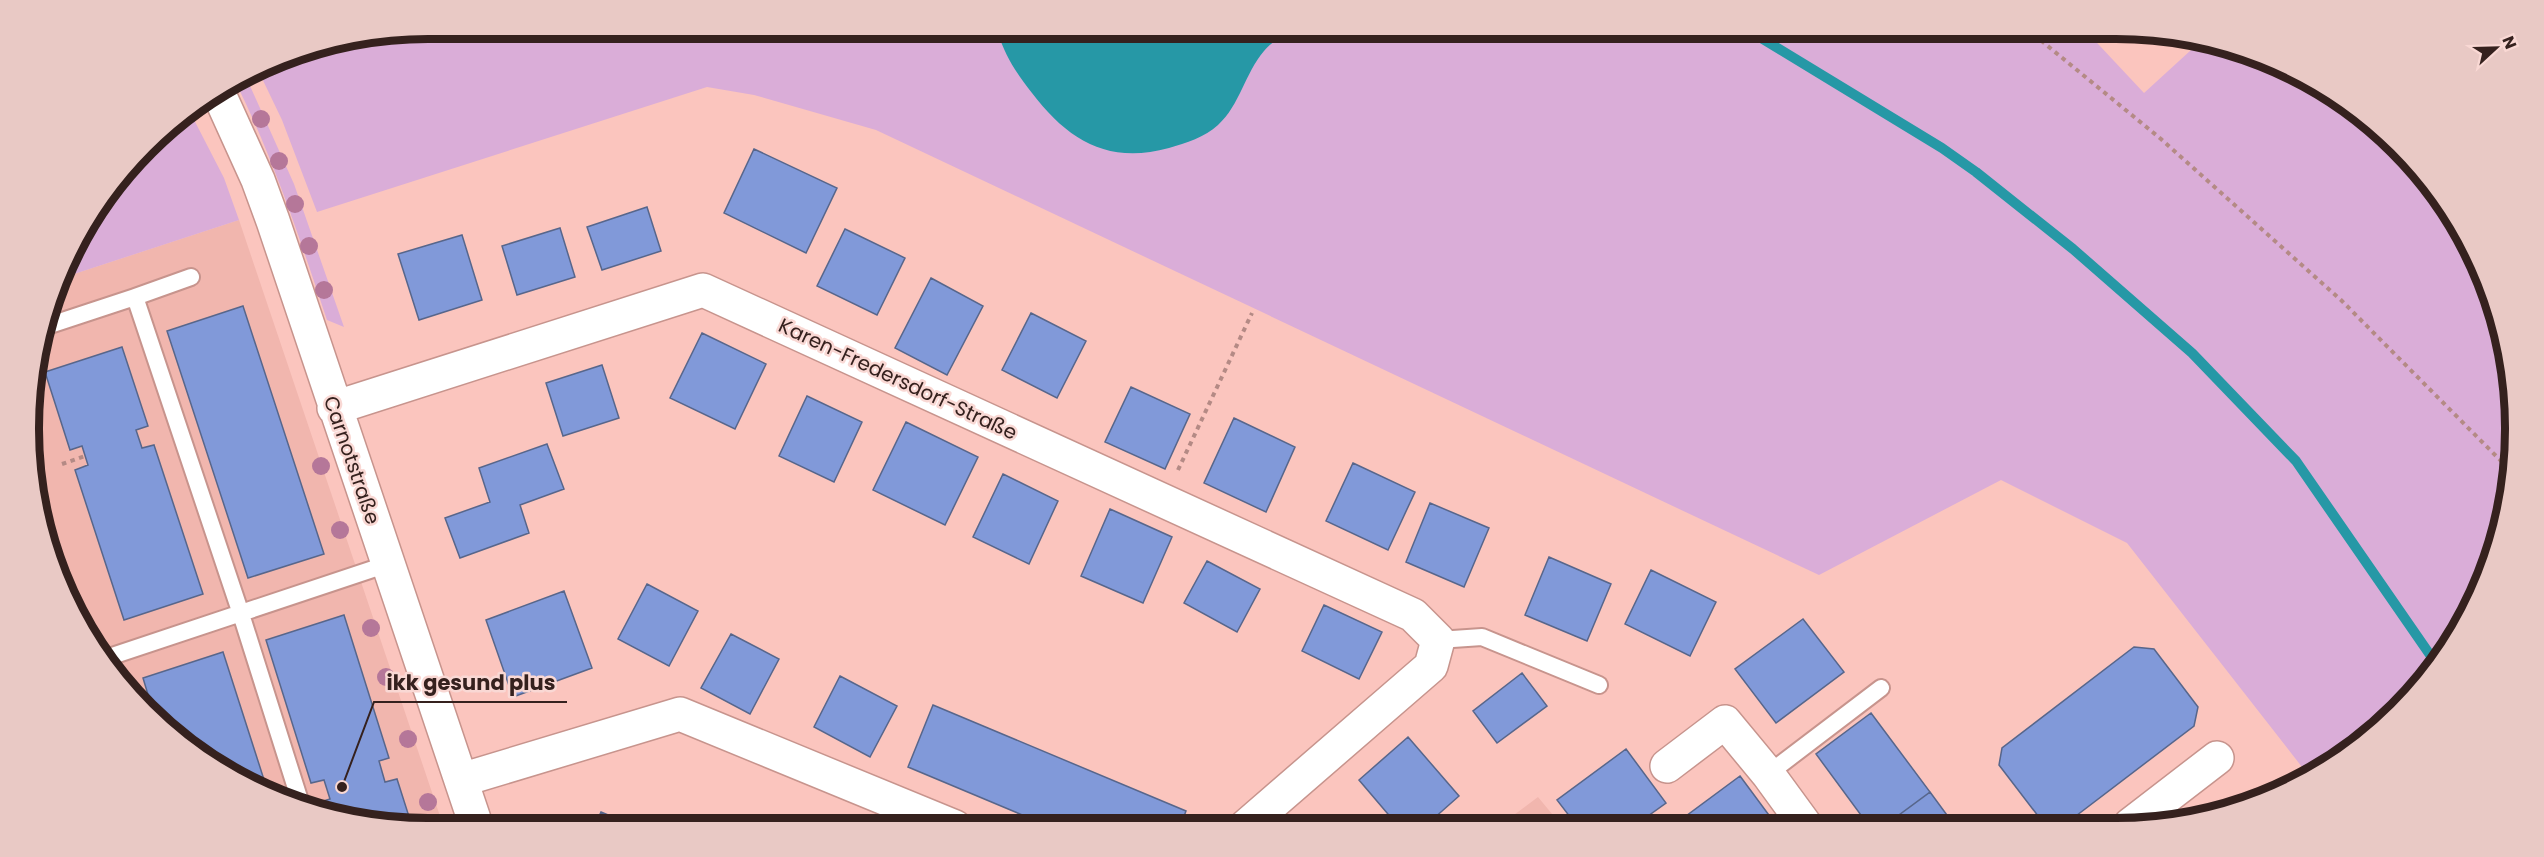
<svg xmlns="http://www.w3.org/2000/svg" width="2544" height="857" font-family="Poppins,sans-serif">
<rect width="100%" height="100%" fill="#fbc5be"/>
<!-- built -->
<path fill="#f1b6ae" d="M239,220L444,828L325,815L206,761L145,711L96,651L42,532L29,455L32,377L62,278Z
M1538,797L1562,826H1499Z"/>
<!-- green -->
<path fill="#daadd8" d="M2084,29L2144,93L2202,40L2219,42L2292,70L2359,111L2416,165L2462,228L2494,300L2512,376L2515,454L2502,532L2462,629L2379,729L2309,776L2127,543L2001,480L1819,575L876,130L754,95L707,87L317,212L282,120L258,70L276,59L351,36Z
M246,77L294,184L344,327L327,320C300,239 274,160 236,83Z
M190,112L224,178L239,220L62,278C81,215 134,147 190,112Z"/>
<!-- water -->
<path fill="#2698a6" d="M1289,32C1280,38 1270,43 1264,51C1245,73 1240,105 1218,125C1205,137 1186,143 1169,148C1108,165 1068,140 1032,93C1017,74 1005,56 998,33Z"/>
<g fill="none" stroke-linecap="round" stroke-linejoin="round">
<!-- stream -->
<path stroke="#2698a6" stroke-width="10" d="M1748,30L1942,148L1976,172L2073,249L2192,353L2296,461L2435,662"/>
</g>
<!-- building -->
<path fill="#8199d9" stroke="#57668b" stroke-width="1.5" d="M754,149L837,188L806,253L724,213Z
M647,207L661,251L602,270L587,227Z
M560,228L575,277L517,295L502,246Z
M845,229L905,258L877,315L817,286Z
M462,235L482,300L419,320L398,254Z
M931,278L983,306L947,375L895,348Z
M243,306L324,554L248,578L167,331Z
M1031,313L1086,341L1057,398L1002,370Z
M702,333L766,364L735,429L670,398Z
M122,347L148,426L136,430L142,448L154,445L203,594L124,620L75,470L88,465L82,446L70,450L45,372Z
M602,365L619,418L563,436L546,383Z
M1131,387L1190,414L1165,469L1105,442Z
M807,396L862,422L834,482L779,456Z
M1234,418L1295,447L1266,512L1204,483Z
M906,422L978,457L945,525L873,490Z
M547,444L564,489L520,505L529,533L460,558L445,518L490,502L479,468Z
M1353,463L1415,492L1388,550L1326,521Z
M1003,474L1058,501L1029,564L973,537Z
M1430,503L1489,528L1464,587L1406,562Z
M1110,509L1172,537L1143,603L1081,576Z
M1549,557L1611,584L1587,641L1525,615Z
M1207,561L1260,589L1237,632L1184,603Z
M1651,570L1716,602L1690,656L1625,624Z
M647,584L698,611L669,666L618,639Z
M564,591L592,668L513,697L486,620Z
M1324,605L1382,632L1359,679L1302,651Z
M344,615L389,758L379,761L385,782L397,779L412,826L325,815L320,802L330,799L324,780L311,783L266,640Z
M1803,619L1844,672L1776,723L1735,669Z
M731,634L779,659L750,714L701,688Z
M2134,647L2154,649L2198,707L2194,726L2064,825H2045L1999,765L2002,748Z
M223,652L267,789L206,761L156,720L152,708L143,678Z
M1522,673L1547,706L1497,743L1473,711Z
M840,676L897,706L870,757L814,727Z
M933,705L1186,811L1180,827H1051L908,767Z
M1871,713L1930,792L1884,826H1869L1816,754Z
M1408,737L1459,796L1424,827H1399L1359,780Z
M1626,749L1666,803L1634,826H1577L1557,800Z
M1740,776L1777,826H1687L1682,819Z
M1930,792L1955,826H1884Z
M601,812L639,828H594Z"/>
<g fill="none" stroke-linecap="round" stroke-linejoin="round">
<defs>
<path id="lane" d="M135,297L191,277
M47,326L135,297L241,614L301,804
M1438,640L1482,637L1599,685
M103,659L388,564
M1768,774L1881,688"/>
<path id="street" d="M219,94L258,180L273,221L477,828
M334,408L703,290L1413,615L1438,640L1431,666L1245,827
M1667,766L1725,722L1768,774L1806,826
M461,780L680,714L955,827
M2130,825L2217,758"/>
</defs>
<!-- lane casing -->
<use href="#lane" stroke="#c7948d" stroke-width="20"/>
<!-- street casing -->
<use href="#street" stroke="#c7948d" stroke-width="36"/>
<!-- path -->
<path stroke="#b48a85" stroke-width="4" stroke-dasharray="4.5 4.5" stroke-linecap="butt" d="M2027,29L2161,139L2341,300L2512,472
M62,464L85,456
M1178,470L1252,313"/>
<!-- lane -->
<use href="#lane" stroke="#fff" stroke-width="16"/>
<!-- street -->
<use href="#street" stroke="#fff" stroke-width="33"/>
</g>
<!-- trees -->
<g fill="#b57799">
<circle cx="261" cy="119" r="9"/>
<circle cx="279" cy="161" r="9"/>
<circle cx="295" cy="204" r="9"/>
<circle cx="309" cy="246" r="9"/>
<circle cx="324" cy="290" r="9"/>
<circle cx="321" cy="466" r="9"/>
<circle cx="340" cy="530" r="9"/>
<circle cx="371" cy="628" r="9"/>
<circle cx="386" cy="677" r="9"/>
<circle cx="408" cy="739" r="9"/>
<circle cx="428" cy="802" r="9"/>
</g>
<g text-anchor="middle" stroke-width="5" stroke-linejoin="round" paint-order="stroke">
<!-- street labels -->
<g font-size="20" fill="#35211e" stroke="#f9d8d4">
<text transform="translate(898 379) rotate(25)" y="7">Karen-Fredersdorf-Straße</text>
<text transform="translate(352 460) rotate(71)" y="7">Carnotstraße</text>
</g>
</g>
<!-- crop -->
<path d="M0 0H2544V857H0ZM428 39H2116A389 389 0 0 1 2505 428V429A389 389 0 0 1 2116 818H428A389 389 0 0 1 39 429V428A389 389 0 0 1 428 39Z" fill="#e9c9c5" fill-rule="evenodd"/>
<path fill="none" stroke="#35211e" stroke-width="8" d="M428 39H2116A389 389 0 0 1 2505 428V429A389 389 0 0 1 2116 818H428A389 389 0 0 1 39 429V428A389 389 0 0 1 428 39Z"/>
<!-- callouts -->
<path fill="none" stroke="#35211e" stroke-width="2" d="M342 787L374 702H567"/>
<circle fill="#35211e" stroke="#f9d8d4" stroke-width="2" cx="342" cy="787" r="6"/>
<g font-size="21" text-anchor="middle" font-weight="bold" fill="#35211e" stroke="#f9d8d4" stroke-width="5" stroke-linejoin="round" paint-order="stroke">
<text x="471" y="690">ikk gesund plus</text>
</g>
<!-- north arrow -->
<g transform="translate(2496 48) rotate(68)" stroke="#f9d8d4" stroke-width="4.5" paint-order="stroke">
<path d="M0-4.5L10 22L0 15L-10 22Z" fill="#35211e"/>
<text y="-9" font-size="16" font-weight="bold" text-anchor="middle" fill="#35211e">N</text>
</g>
</svg>
